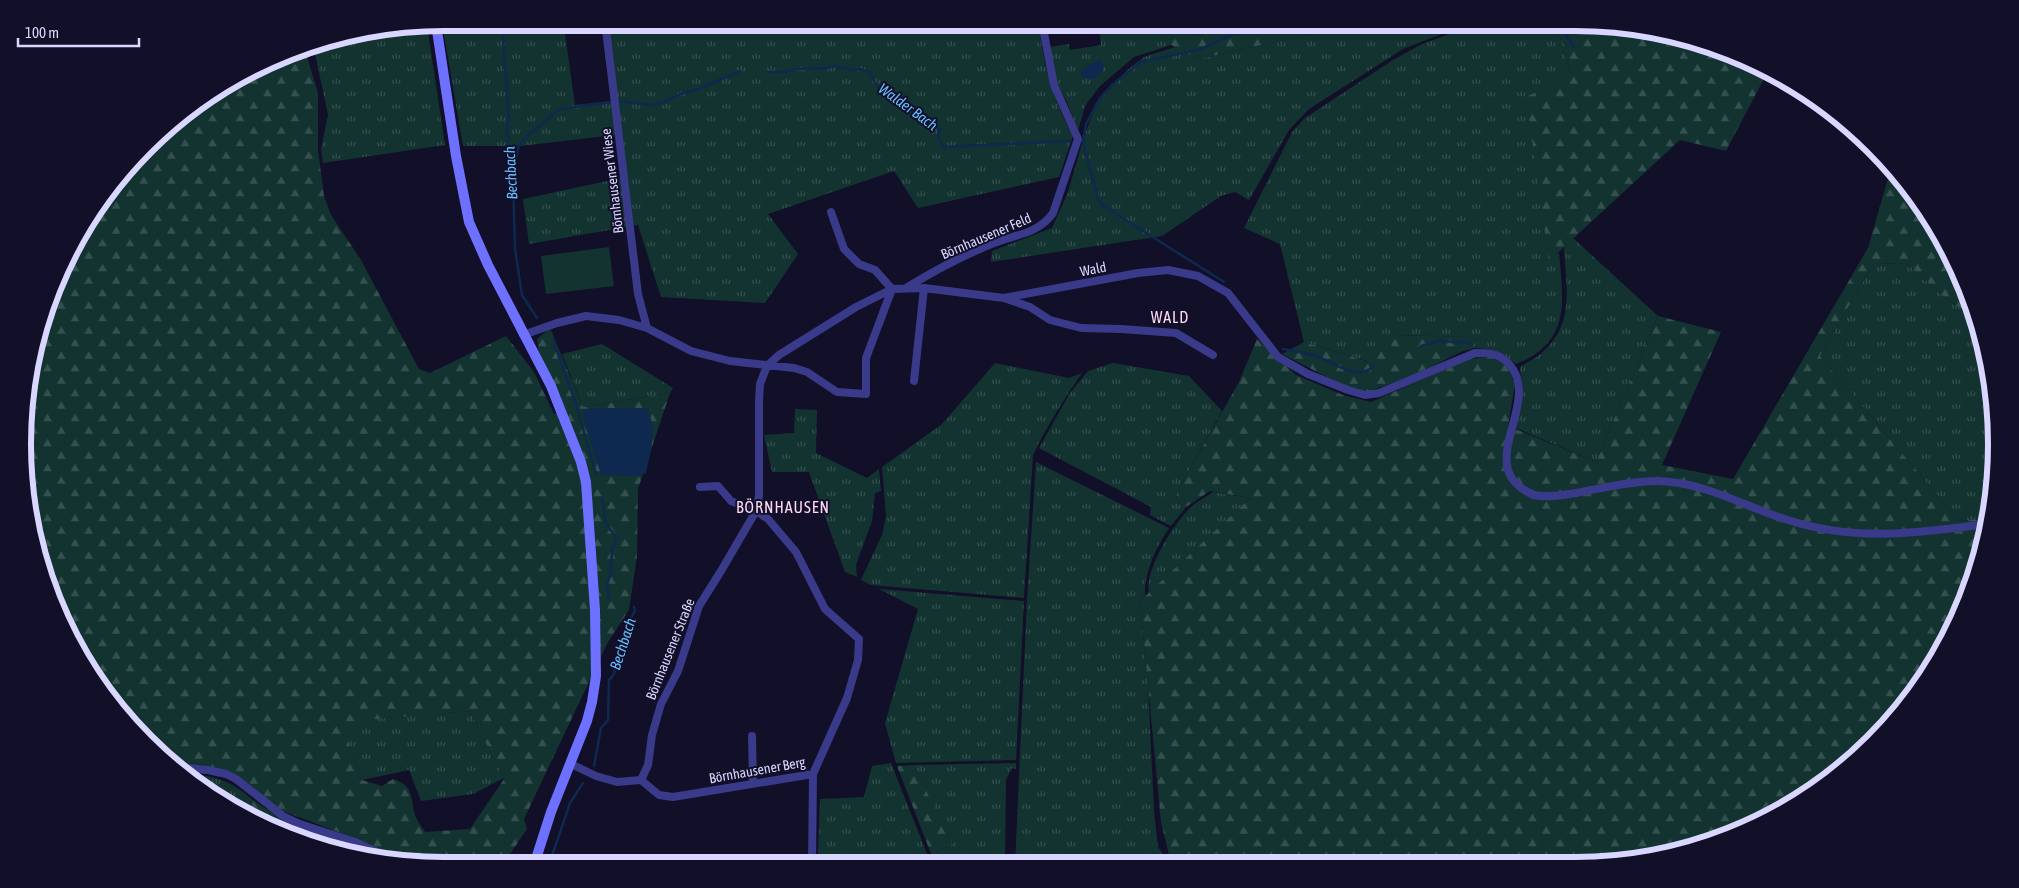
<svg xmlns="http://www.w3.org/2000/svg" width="2019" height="888" font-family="'Asap Condensed',sans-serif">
<defs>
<pattern id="grass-tufts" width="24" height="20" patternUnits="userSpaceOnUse" patternTransform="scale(1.25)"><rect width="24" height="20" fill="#123330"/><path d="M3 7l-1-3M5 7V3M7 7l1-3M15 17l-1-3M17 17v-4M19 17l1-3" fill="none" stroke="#34504f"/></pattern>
<pattern id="forest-firs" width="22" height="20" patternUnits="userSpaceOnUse" patternTransform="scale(1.25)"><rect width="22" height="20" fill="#123330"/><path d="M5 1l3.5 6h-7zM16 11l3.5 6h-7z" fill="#34504f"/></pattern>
</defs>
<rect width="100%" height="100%" fill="#120f29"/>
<!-- grass -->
<path fill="url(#grass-tufts)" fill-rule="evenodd" d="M442,23H1038C1044,65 1052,98 1073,136L1059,177L918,208L894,171L768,214L798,254L765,303L661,297L638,225L529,244L523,199L626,177L623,134L521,146H463ZM602,30L611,101L575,105L565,34Z
M1099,23H1149L1171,45L1134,57L1100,86L1085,106L1078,131L1067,102L1057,83L1049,47L1069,44L1070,50L1101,45Z
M1177,23H1229L1201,35L1180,32Z
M1359,23H1446L1457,28L1403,49L1309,109L1289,130L1249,200L1235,192L1221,196L1162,236L991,262L992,251L1052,228L1068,192L1083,140L1096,104L1127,70L1144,57L1175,47L1199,59Z
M1480,23H1556L1571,75L1549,260L1559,252C1563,301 1572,342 1516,364C1501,352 1494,349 1475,348L1476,337L1391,335L1373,349V359L1370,362L1304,342L1280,244L1244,228L1292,132L1305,118L1393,60L1422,44Z
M427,25L445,145L323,163L321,149L328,115L313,44Z
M1573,238L1658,316L1596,462L1516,428L1523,387L1520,370L1521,366C1526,363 1532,360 1538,356C1576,326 1566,290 1564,247Z
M1906,263L1949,301L1976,318L1982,335L1996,417L1993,499L1989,518L1959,521L1820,356L1873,264Z
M602,344L673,388L670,393L583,407L562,354Z
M995,363L1069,378L1082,373C1064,399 1047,426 1033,455L1024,598L871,585L861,580L882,535L886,516L882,467L942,424Z
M1113,363L1189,376L1222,411L1177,492L1176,502L1186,507L1171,526L1150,515L1151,507L1039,448L1070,393L1088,371Z
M795,409L817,410L816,453L867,478L879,469L881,491L875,493L872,521L856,565L857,577L845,572L809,472H772L764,435L794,433Z
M1036,462L1169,528C1156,548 1144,572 1145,596L1140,601L1148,684L1154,811L1158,847L1169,863L1015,864L1027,599Z
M1213,492L1250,498L1149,593C1144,570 1174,523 1191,507C1197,501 1206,497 1213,492Z
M879,589L1024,601L1016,760L896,763L885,723L918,609Z
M470,711L504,778L473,794L421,801L409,770L362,780L341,721Z
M891,763L931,864H814V855H818L820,799L864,797L872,766Z
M1016,763V769L1012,768L1006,780L1005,864H942L936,851L953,845C937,819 928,791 913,765Z
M183,773C214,776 229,779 253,800L244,814L233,809Z"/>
<!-- forest -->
<path fill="url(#forest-firs)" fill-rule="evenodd" d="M1149,23H1177L1180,32L1201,35L1229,23H1359L1199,59L1171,45Z
M1556,23H1575L1690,42L1731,56V54L1768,71L1726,151L1680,140L1549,261L1526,97L1571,75Z
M304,47L318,93V150L324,196L331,215L361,260L419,369L430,373L506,336L534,372L554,414L566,410L539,355L537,339L550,328L583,407L670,393L638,489L637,556L629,610L608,642L524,819L527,829L506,860L492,865H444L391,857L362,841L288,813C267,803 252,784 231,773C214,764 190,765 170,764L166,761L79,655L31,526L23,444L31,362L79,233L166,127L234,79ZM470,711L504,779L470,829L425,832C422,827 417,821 415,815C410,796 414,786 393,779L382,786L362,780L342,722Z
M1891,168L1910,188L1953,258L1976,318L1949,301L1906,263L1873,264L1820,356L1959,521L1989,518L1974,580L1925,678L1832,778L1737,833L1630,862L1171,863L1161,822L1140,601L1250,498L1210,491L1186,507L1176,502L1177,492L1239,382L1257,339L1296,375L1343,395L1371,402L1469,359L1489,357L1504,363L1510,372L1515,385L1508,426L1596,462L1658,316L1721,332L1662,465L1733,479L1868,248Z
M1391,335L1476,337L1475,348L1463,351L1410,377L1369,391H1354L1282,354L1304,342L1369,362L1372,359L1373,349L1376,342L1382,341Z
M913,765C928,791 938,819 953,845L936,851L942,864H935L897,766Z
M253,800C287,826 330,835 368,853L308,843L244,814Z"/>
<!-- pitch -->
<path fill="#123330" d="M609,247L614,286L546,294L541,256Z"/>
<!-- water -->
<path fill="#0d294f" d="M1100,60L1103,64V71L1094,79L1086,78L1082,75L1081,72L1089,65Z
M592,408H646C659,428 650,452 646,473L640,476L601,475L583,415L584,411Z"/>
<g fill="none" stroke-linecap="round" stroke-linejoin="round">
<!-- stream -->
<path stroke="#0d294f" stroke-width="2.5" d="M502,23L509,119L507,128L513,180L515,249L522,295L537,318
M1549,23L1564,32L1574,47
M769,72H786L794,69L828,68L833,66L853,70L860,69L869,72L875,83L880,88L899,97L901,105L911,107L940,130L938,138L944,147L1070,141
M618,101L652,105L661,103L683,93L698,89L740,71
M511,161L516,159L519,145L528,135L560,109L611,102
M1224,282L1102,205L1098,198L1083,142L1086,124L1100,98L1113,84L1141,62L1201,49L1248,27C1270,34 1299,33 1319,23
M553,340L576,404L596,474
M1421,346L1439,341L1470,343
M1283,349C1293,351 1303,352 1313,355C1332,360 1356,383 1374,366
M602,498L606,524L617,538L612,549L611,573L607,584L609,599
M594,766L601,728L608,720L609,680C617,673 615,667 615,658C628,644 624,628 635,611L634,607
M228,806C240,805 250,810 256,819
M549,865L570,803L583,783"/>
<!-- street -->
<path stroke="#393a89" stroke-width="8" d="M606,29L638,294L647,328
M906,288C932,272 960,257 989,245C1011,235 1038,235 1053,213L1078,139L1054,85L1042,23
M1004,298L1138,273L1168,270L1198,276L1228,293L1278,357L1308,374L1348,390L1365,395L1379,393L1475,353C1488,353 1499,353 1509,364C1536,394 1499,437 1508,470C1510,477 1515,483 1521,488C1525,490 1530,494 1534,495C1547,498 1563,495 1576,493C1603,488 1631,481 1658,481C1705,482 1745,507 1788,520C1856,542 1918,533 1987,524
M523,335L557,323L586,316L619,320L647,328L691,351L730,361L794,368L807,372L837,392L866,394V358L892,289L875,270L859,264L844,249L831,212
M914,381L924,288
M700,487L718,486L731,501L756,511L768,519L796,552L825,609L859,639L858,660L847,698L813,774L812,864
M752,736L753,784
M571,764L596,776L617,782L641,780L648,765L652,735L661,704L678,671L699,606L721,571L756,511L759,496V401L760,384L767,366L779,355L856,307L892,289L924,288L1004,298L1030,307L1050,320L1081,328L1121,329L1176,333L1213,355
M175,767L208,770L226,774L236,779L283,816L300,824L355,842L383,855
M641,780L659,795L673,797L813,774"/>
<!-- secondary -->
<path stroke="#6e71ff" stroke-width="10" d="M436,24L456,156L469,222L488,265L551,386L581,462L586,482L595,610L596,676L592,702L587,721L551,812L534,865"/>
</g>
<g text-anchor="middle" stroke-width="4" stroke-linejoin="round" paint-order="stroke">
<!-- street labels -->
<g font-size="14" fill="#d9d7ff" stroke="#120f29">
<text transform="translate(612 181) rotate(-97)" y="5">Börnhausener Wiese</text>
<text transform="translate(986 236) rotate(-23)" y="5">Börnhausener Feld</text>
<text transform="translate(1093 269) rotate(-11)" y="5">Wald</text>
<text transform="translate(670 649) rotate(-68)" y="5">Börnhausener Straße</text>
<text transform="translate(757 770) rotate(-10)" y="5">Börnhausener Berg</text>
</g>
<!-- water labels -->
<g font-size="15" font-style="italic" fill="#65bfff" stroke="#120f29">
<text transform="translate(908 107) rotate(36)" y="5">Walder Bach</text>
<text transform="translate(511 173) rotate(-93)" y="5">Bechbach</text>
<text transform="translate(623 644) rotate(-72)" y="5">Bechbach</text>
</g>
<!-- quarter labels -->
<g font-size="16" letter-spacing="1" fill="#ffd9f3" stroke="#120f29">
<text x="1170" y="323">WALD</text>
<text x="783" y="513">BÖRNHAUSEN</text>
</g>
</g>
<!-- crop -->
<path d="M0 0H2019V888H0ZM444 31H1575A413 413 0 0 1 1988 444V444A413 413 0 0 1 1575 857H444A413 413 0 0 1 31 444V444A413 413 0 0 1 444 31Z" fill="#120f29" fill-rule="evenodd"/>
<path fill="none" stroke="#d9d7ff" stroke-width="6" d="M444 31H1575A413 413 0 0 1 1988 444V444A413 413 0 0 1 1575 857H444A413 413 0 0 1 31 444V444A413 413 0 0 1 444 31Z"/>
<!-- scale -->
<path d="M18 38v8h121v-8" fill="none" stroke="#d9d7ff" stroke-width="2.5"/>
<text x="25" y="38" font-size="15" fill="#d9d7ff" stroke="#120f29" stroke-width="4" paint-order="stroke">100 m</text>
</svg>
